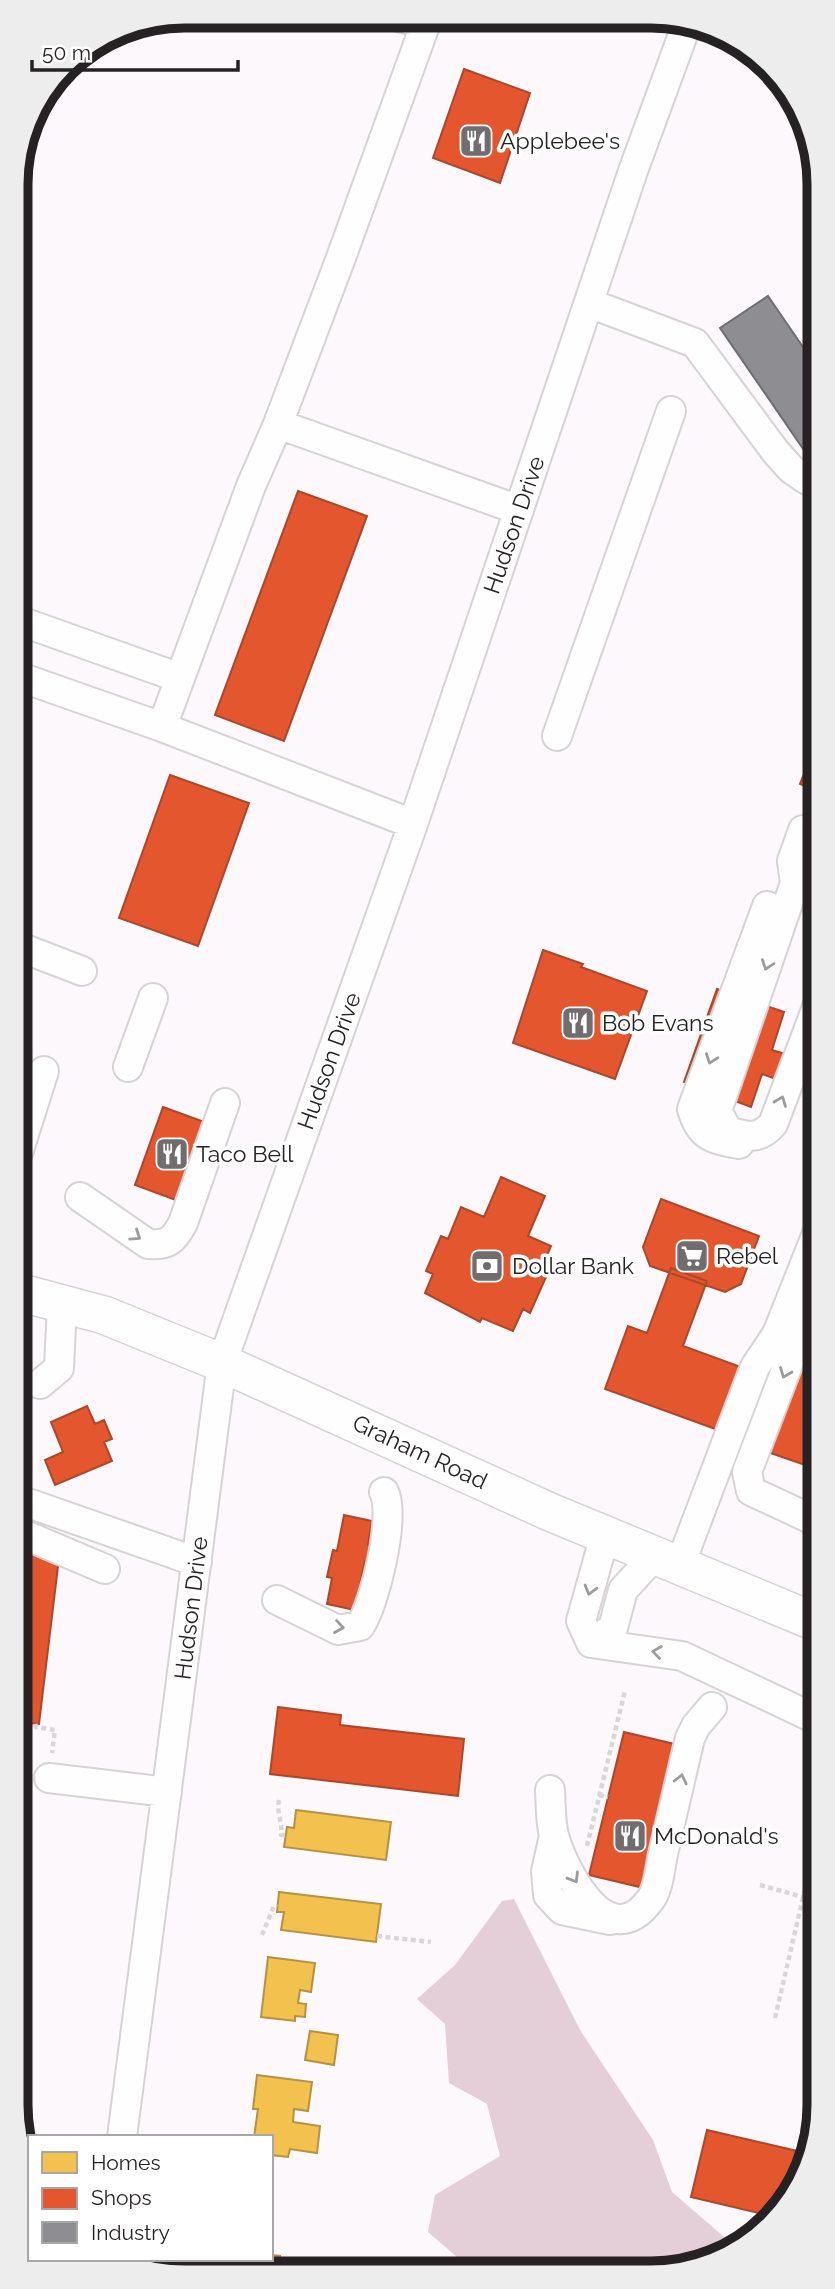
<svg xmlns="http://www.w3.org/2000/svg" width="835" height="2289" font-family="Raleway,sans-serif">
<rect width="100%" height="100%" fill="#fdf8fb"/>
<!-- forest -->
<path fill="#e4cfd9" d="M514,1899L580,2030L653,2140L672,2192L738,2249L736,2251L684,2270H472L428,2232L435,2195L500,2156L487,2104L449,2083L445,2024L417,1999L455,1965L502,1901Z"/>
<!-- homes -->
<path fill="#f2c14e" stroke="#b59141" stroke-width="2" d="M296,1810L391,1822L386,1860L284,1847L287,1827L294,1828Z
M279,1892L381,1904L376,1942L281,1930L284,1912H277Z
M268,1957L315,1963L311,1992L300,1990L298,2003L306,2004L305,2017L295,2016V2021L261,2017Z
M310,2031L338,2035L334,2065L305,2060Z
M257,2075L312,2082L308,2111L294,2109L293,2122L320,2126L317,2153L290,2149L288,2157L271,2155V2137H254L258,2109H253Z
M271,2255L280,2256L279,2270H237L238,2259H271Z
M320,2260L370,2261V2270H320Z"/>
<!-- shops -->
<path fill="#e4572e" stroke="#ab472b" stroke-width="2" d="M464,69L530,93L500,183L433,158Z
M298,491L367,516L284,741L215,715Z
M817,740V791L800,784Z
M170,775L249,803L198,946L119,918Z
M543,950L583,964L581,967L647,991L615,1079L513,1043Z
M717,989L784,1012L772,1050L785,1054L776,1079L762,1074L751,1107L684,1082Z
M163,1107L210,1124L181,1202L135,1185Z
M501,1177L545,1196L528,1236L551,1246L539,1274L546,1277L530,1313L523,1309L513,1331L482,1318L480,1322L425,1293L433,1274L426,1271L441,1236L448,1239L461,1207L484,1217Z
M661,1199L759,1236L741,1284L725,1292L650,1266L643,1247Z
M671,1268L707,1281L683,1346L741,1367L718,1430L605,1389L628,1326L647,1333Z
M804,1363L818,1368V1438L808,1466L765,1451L788,1370L800,1374Z
M87,1406L95,1424L104,1420L112,1439L104,1442L112,1461L55,1485L45,1460L63,1452L51,1422Z
M344,1515L372,1521L368,1545L379,1547L376,1563L365,1561L355,1610L327,1604L332,1578L327,1577L333,1550L337,1551Z
M18,1553L59,1558L39,1724L18,1722Z
M278,1707L341,1715L340,1725L464,1739L458,1796L270,1774Z
M624,1732L683,1746L648,1889L589,1875Z
M817,1842L818,1843L819,1913L810,1911L816,1883L813,1882L815,1876L809,1875Z
M707,2130L806,2153L799,2182L776,2217L691,2197Z"/>
<!-- industry -->
<path fill="#8d8d92" stroke="#6e6d71" stroke-width="2" d="M768,296L816,366V459L812,453L808,456L720,328Z"/>
<g fill="none" stroke-linecap="round" stroke-linejoin="round">
<defs>
<path id="minor" d="M398,17L427,23
M589,303L695,343L775,451L791,469L807,480
M278,424L519,510
M17,620L180,678
M17,676L162,727
M557,736L671,411
M413,824L162,727L251,486L278,424L342,255L428,17
M803,830L792,861L795,883L717,1111L728,1131C747,1137 759,1140 773,1124L817,1007
M17,946L82,971
M128,1067L153,998
M739,1144C712,1139 700,1137 692,1109L767,906
M18,1153L44,1071
M80,1197L148,1244C168,1246 174,1240 183,1223L225,1103
M40,1384L59,1368L62,1304
M31,1504L197,1562
M811,1519L751,1491L747,1472L818,1286
M18,1532L105,1569
M680,1565L755,1367L777,1334L818,1231
M277,1600L338,1630L360,1626C375,1604 396,1516 384,1492
M591,1643L682,1656L818,1720
M591,1643L581,1621L605,1535
M591,1643L613,1628L623,1590L655,1555
M49,1778L167,1792
M550,1790C551,1806 550,1824 555,1839C566,1875 609,1956 650,1900C659,1889 660,1867 663,1854C672,1815 681,1776 690,1738L696,1726L712,1707
M554,1836L546,1871L548,1895L562,1910L610,1920
M122,2137L222,1363L413,824L633,171L688,21"/>
<path id="major" d="M18,1292L104,1315L222,1363L550,1512L818,1623"/>
</defs>
<!-- minor casing -->
<use href="#minor" stroke="#d7d3d5" stroke-width="32"/>
<!-- major casing -->
<use href="#major" stroke="#d7d3d5" stroke-width="40"/>
<!-- path -->
<path stroke="#d8d7d7" stroke-width="4.5" stroke-dasharray="5 3.5" stroke-linecap="butt" d="M35,1724L36,1727L55,1730L52,1753
M599,1795L608,1797
M279,1800C276,1813 283,1822 281,1835H286
M587,1846L625,1691
M760,1885L803,1897
M262,1935L274,1906L277,1907
M377,1936L431,1942
M775,2018L818,1833"/>
<!-- minor -->
<use href="#minor" stroke="#fffefe" stroke-width="28"/>
<!-- major -->
<use href="#major" stroke="#fffefe" stroke-width="37"/>
</g>
<!-- one-way arrows -->
<defs><path id="oneway-chevron" d="M-2-3.5L2.5 0L-2 3.5" fill="none" stroke-width="1.6" stroke-linecap="round" stroke-linejoin="round" transform="scale(1.75)"/></defs>
<g stroke="#9d9b9c">
<use href="#oneway-chevron" transform="translate(767 965) rotate(109)"/>
<use href="#oneway-chevron" transform="translate(711 1059) rotate(110)"/>
<use href="#oneway-chevron" transform="translate(781 1101) rotate(-69)"/>
<use href="#oneway-chevron" transform="translate(136 1236) rotate(34)"/>
<use href="#oneway-chevron" transform="translate(785 1373) rotate(111)"/>
<use href="#oneway-chevron" transform="translate(590 1590) rotate(106)"/>
<use href="#oneway-chevron" transform="translate(339 1627) rotate(9)"/>
<use href="#oneway-chevron" transform="translate(657 1652) rotate(-172)"/>
<use href="#oneway-chevron" transform="translate(681 1779) rotate(-77)"/>
<use href="#oneway-chevron" transform="translate(574 1878) rotate(59)"/>
</g>
<!-- icons -->
<defs>
<symbol id="restaurant-square" viewBox="-11 -11 22 22"><rect x="-9" y="-9" width="18" height="18" rx="4" fill="#716d6f" stroke="#fff"/><path d="M-5-6h1v4h1v-4h1v4h1v-4h1v5L-1.5 .5V6h-2V.5L-5-1ZM5-6V6H3V1.5H1.5Q1.5-4 5-6Z" fill="#fff"/></symbol>
<symbol id="supermarket-square" viewBox="-11 -11 22 22"><rect x="-9" y="-9" width="18" height="18" rx="4" fill="#716d6f" stroke="#fff"/><path d="M-6-5.5h2.5l.6 2H6L4.5 2H-2.5L-4.4-4H-6ZM-1.5 3.2a1.3 1.3 0 1 0 .1 0ZM3 3.2a1.3 1.3 0 1 0 .1 0Z" fill="#fff"/></symbol>
<symbol id="bank-square" viewBox="-11 -11 22 22"><rect x="-9" y="-9" width="18" height="18" rx="4" fill="#716d6f" stroke="#fff"/><path d="M-6-4H6V4H-6ZM0-2.3a2.3 2.3 0 1 0 0 4.6a2.3 2.3 0 1 0 0-4.6Z" fill="#fff"/></symbol>
</defs>
<g fill-rule="evenodd">
<use href="#restaurant-square" x="457" y="122" width="38" height="38"/>
<use href="#restaurant-square" x="559" y="1004" width="38" height="38"/>
<use href="#restaurant-square" x="153" y="1135" width="38" height="38"/>
<use href="#supermarket-square" x="673" y="1237" width="38" height="38"/>
<use href="#bank-square" x="468" y="1247" width="38" height="38"/>
<use href="#restaurant-square" x="611" y="1817" width="38" height="38"/>
</g>
<g text-anchor="middle" stroke-width="7" stroke-linejoin="round" paint-order="stroke">
<!-- poi labels -->
<g font-size="23" fill="#262224" stroke="#fff" text-anchor="start">
<text x="500" y="149">Applebee's</text>
<text x="602" y="1031">Bob Evans</text>
<text x="196" y="1162">Taco Bell</text>
<text x="716" y="1264">Rebel</text>
<text x="512" y="1274">Dollar Bank</text>
<text x="654" y="1844">McDonald's</text>
</g>
<!-- street labels -->
<g font-size="23" fill="#262224" stroke="#fff">
<text transform="translate(514 525) rotate(-71)" y="8">Hudson Drive</text>
<text transform="translate(329 1061) rotate(-70)" y="8">Hudson Drive</text>
<text transform="translate(420 1452) rotate(25)" y="8">Graham Road</text>
<text transform="translate(191 1608) rotate(-83)" y="8">Hudson Drive</text>
</g>
</g>
<!-- crop -->
<path d="M0 0H835V2289H0ZM184 28H651A156 156 0 0 1 807 184V2105A156 156 0 0 1 651 2261H184A156 156 0 0 1 28 2105V184A156 156 0 0 1 184 28Z" fill="#eeeded" fill-rule="evenodd"/>
<path fill="none" stroke="#262224" stroke-width="9" d="M184 28H651A156 156 0 0 1 807 184V2105A156 156 0 0 1 651 2261H184A156 156 0 0 1 28 2105V184A156 156 0 0 1 184 28Z"/>
<!-- legend -->
<rect x="28" y="2135" width="245" height="126" fill="#ffffff" stroke="#a8a7a7" stroke-width="2"/>
<rect x="42" y="2152" width="35" height="21" fill="#f2c14e" stroke="#a8a7a7" stroke-width="2"/>
<text x="91" y="2170" font-size="21" fill="#262224">Homes</text>
<rect x="42" y="2188" width="35" height="21" fill="#e4572e" stroke="#a8a7a7" stroke-width="2"/>
<text x="91" y="2205" font-size="21" fill="#262224">Shops</text>
<rect x="42" y="2222" width="35" height="21" fill="#8d8d92" stroke="#a8a7a7" stroke-width="2"/>
<text x="91" y="2240" font-size="21" fill="#262224">Industry</text>
<!-- scale -->
<path d="M32 60v10h206v-10" fill="none" stroke="#262224" stroke-width="3.5"/>
<text x="42" y="60" font-size="21" fill="#262224" stroke="#ffffff" stroke-width="5" paint-order="stroke">50 m</text>
</svg>
